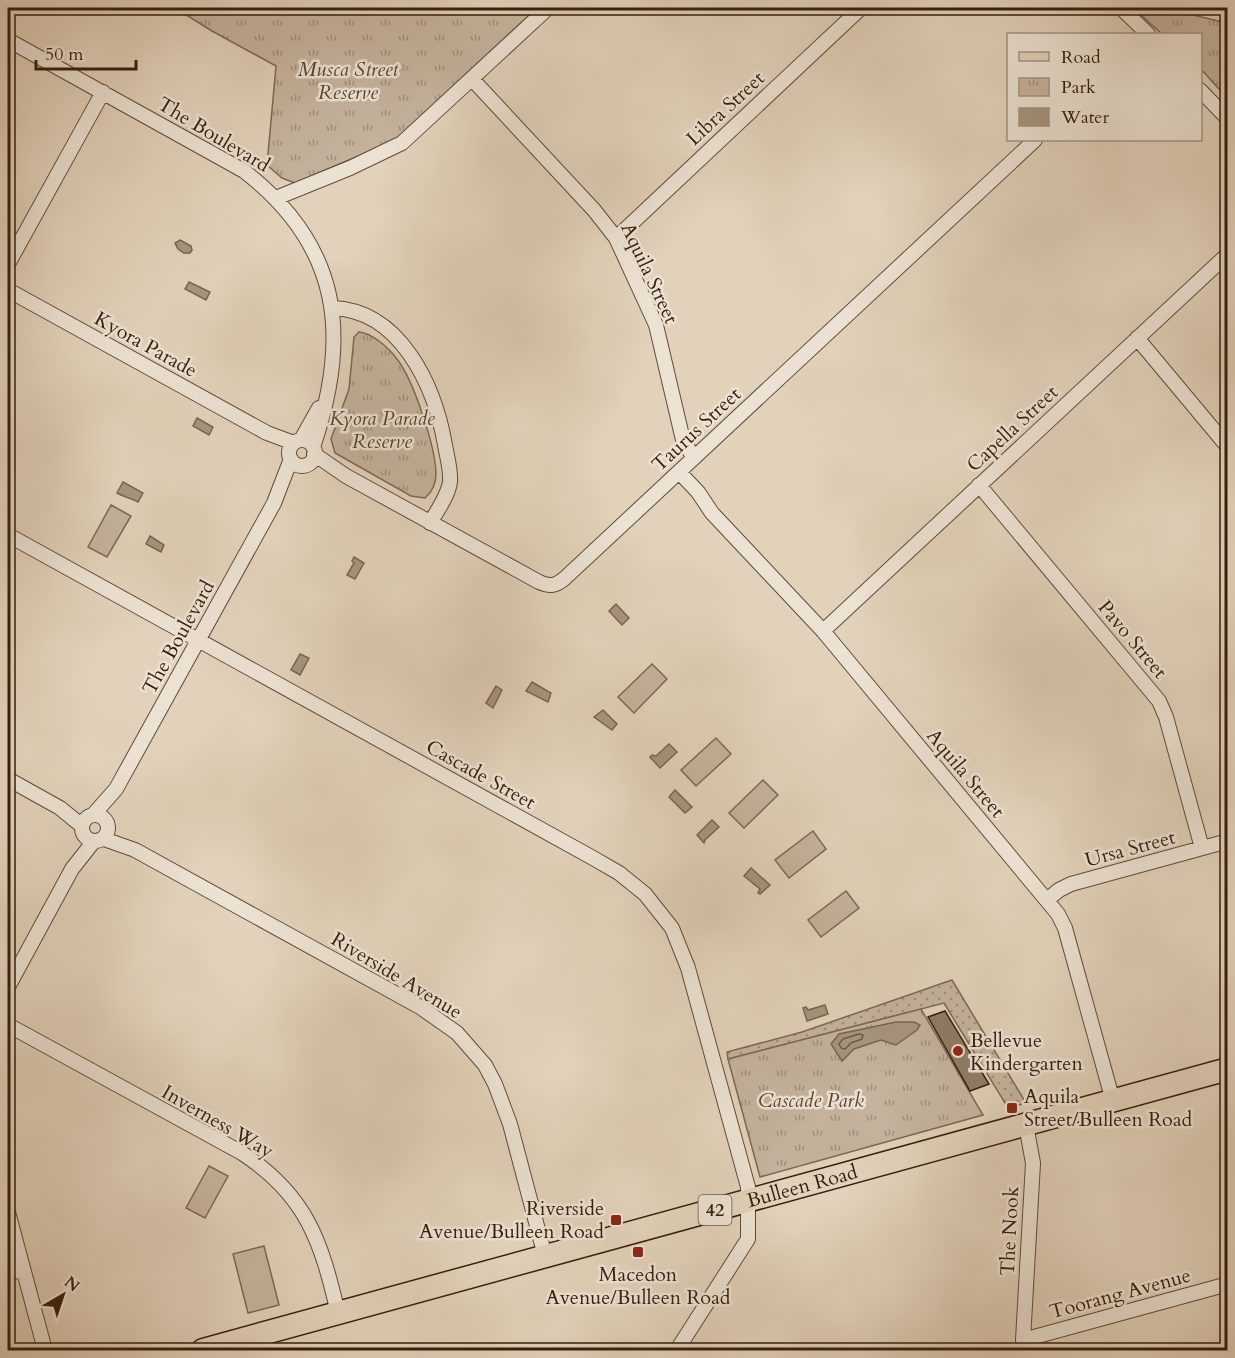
<svg xmlns="http://www.w3.org/2000/svg" width="1235" height="1358" font-family="Cardo,serif">
<defs>
<pattern id="grass-dots" width="8" height="8" patternUnits="userSpaceOnUse" patternTransform="scale(1.5)"><rect width="8" height="8" fill="#c5b39e"/><path d="M2 2h.1M6 6h.1" fill="none" stroke="#a1917f" stroke-width="1.8" stroke-linecap="round"/></pattern>
<pattern id="park-tufts" width="24" height="20" patternUnits="userSpaceOnUse" patternTransform="scale(1.5)"><rect width="24" height="20" fill="#c5b39e"/><path d="M3 7l-1-3M5 7V3M7 7l1-3M15 17l-1-3M17 17v-4M19 17l1-3" fill="none" stroke="#a1917f"/></pattern>
</defs>
<rect width="100%" height="100%" fill="#e2d2bb"/>
<filter id="stains"><feTurbulence type="fractalNoise" baseFrequency=".00333" numOctaves="4"/><feColorMatrix values="0 0 0 0 .2 0 0 0 0 .09 0 0 0 0 .02 0 0 0 .5 -.17"/></filter>
<radialGradient id="worn" r=".72"><stop offset=".6" stop-color="#630" stop-opacity="0"/><stop offset="1" stop-color="#630" stop-opacity=".3"/></radialGradient>
<!-- grass -->
<path fill="url(#grass-dots)" stroke="#7d6856" stroke-width="1.5" d="M952,980L1026,1103L1008,1108L944,1003L728,1059L727,1052L802,1032Z"/>
<!-- park -->
<path fill="url(#park-tufts)" stroke="#7d6856" stroke-width="1.5" d="M175,8H537L399,136L391,142L295,183L282,178L267,165L276,66L212,31Z
M1133,8H1164L1227,23V98L1201,69L1200,34H1162Z
M359,332C372,333 389,348 397,359C414,381 435,446 436,473C436,483 432,492 425,498L411,496L335,453L331,439L349,389L354,337Z
M921,1009L983,1115L760,1177L728,1059Z"/>
<!-- garden -->
<path fill="#c5b39e" stroke="#7d6856" stroke-width="1.5" d="M111,505L131,516L107,557L88,547Z
M652,664L667,679L634,713L618,697Z
M716,738L731,754L696,786L681,770Z
M763,780L778,795L744,828L729,813Z
M813,831L826,849L789,878L775,860Z
M846,891L859,908L821,937L808,920Z
M209,1166L228,1176L205,1218L186,1208Z
M264,1246L279,1305L248,1313L233,1254Z"/>
<!-- water -->
<path fill="#a79580" stroke="#796552" stroke-width="1.5" d="M180,240L191,246L192,250L190,253H184L178,249L175,243Z
M189,282L210,292L206,300L185,289Z
M197,418L213,427L209,435L193,426Z
M123,482L143,493L138,502C131,498 124,497 117,493Z
M150,536L164,545L161,552L146,544Z
M354,557L364,563L355,579L347,575L354,563L352,561Z
M616,604L629,618L622,625L609,611Z
M300,654L309,658L300,675L291,670Z
M532,682L551,693L548,702L526,691Z
M496,686L502,690L493,708L486,703Z
M603,710L617,724L612,730L594,717Z
M669,744L677,752L660,768L650,757L652,755L656,756Z
M675,790L692,807L685,813L669,797Z
M712,820L719,827L705,840L704,843L697,835Z
M751,868L770,885L760,894L758,893L760,889L744,876Z
M825,1005L828,1014L807,1021L803,1008L806,1007L808,1010Z
M896,1022H914L920,1025L917,1030L896,1045L881,1040L854,1049L842,1061L831,1044L839,1034Z"/>
<g fill="none" stroke-linecap="round" stroke-linejoin="round">
<!-- shore -->
<path stroke="#6e5a47" stroke-width="1.5" d="M859,1034L863,1035L862,1039L851,1043L845,1049L841,1048L839,1044L843,1039Z"/>
</g>
<!-- building -->
<path fill="#8f7c68" stroke="#351e0e" stroke-width="1.5" d="M945,1011L989,1084L970,1091L928,1017Z"/>
<g fill="none" stroke-linecap="round" stroke-linejoin="round">
<defs>
<path id="minor" d="M1121,8L1148,34
M8,40L244,171C341,246 351,336 313,447
M472,79L594,210L616,238L656,325L683,440L694,458
M1200,90L1228,119
M276,198L350,168L402,143L548,8
M616,238L861,8
M8,264L103,92
M8,290L267,433L294,443
M332,308C401,310 435,387 445,445C447,457 451,470 450,482C448,496 437,511 430,523
M1137,338L1228,447
M301,440L319,408
M289 453a13 13 0 1 1 26 0a13 13 0 1 1-26 0Z
M314,454L346,476L539,582C550,587 556,586 565,578L1035,140
M679,472L698,492L712,513L823,631L1058,914L1065,928L1113,1101
M979,485L1159,701L1166,717L1202,848
M8,535L593,858L619,873L645,894L672,928L688,968L748,1187V1239L677,1350
M823,631L1228,254
M8,779L60,808L82,826
M82 828a13 13 0 1 1 26 0a13 13 0 1 1-26 0Z
M93,815L116,789L274,503L291,459
M104,839L135,850L420,1007L457,1033L485,1065L495,1084L510,1124L545,1256
M1047,900L1059,890L1071,884L1228,841
M8,987L72,869L94,841
M8,1025L242,1153C307,1196 321,1241 338,1313
M8,1212L45,1350
M8,1271L24,1272
M1023,1340L1228,1284
M1025,1350L1023,1340L1033,1163L1026,1125"/>
<g id="primary">
<path id="s1" d="M203,1350L1228,1069"/>
</g>
</defs>
<!-- minor casing -->
<use href="#minor" stroke="#604b39" stroke-width="16"/>
<!-- primary casing -->
<use href="#primary" stroke="#351e0e" stroke-width="25"/>
<!-- minor -->
<use href="#minor" stroke="#ece2d3" stroke-width="14"/>
<!-- primary -->
<use href="#primary" stroke="#e2d2bb" stroke-width="22"/>
</g>
<!-- markers -->
<g fill="#8f2418" stroke="#ece2d3" stroke-width="2">
<circle cx="958" cy="1051" r="6"/>
<rect x="1006" y="1102" width="12" height="12" rx="3"/>
<rect x="610" y="1214" width="12" height="12" rx="3"/>
<rect x="632" y="1246" width="12" height="12" rx="3"/>
</g>
<g text-anchor="middle" stroke-width="5" stroke-linejoin="round" paint-order="stroke">
<!-- shield labels -->
<rect fill="#ece2d3" stroke="#6c5949" stroke-width="1.5" x="698.5" y="1195" width="33" height="30" rx="4.5"/>
<g font-size="18" font-weight="bold" fill="#351e0e">
<text x="715" y="1216">42</text>
</g>
<!-- park labels -->
<g font-size="20" font-style="italic" fill="#594332" stroke="#ece2d3">
<text x="348" y="76">Musca Street<tspan x="348" dy="23">Reserve</tspan></text>
<text x="382" y="425">Kyora Parade<tspan x="382" dy="23">Reserve</tspan></text>
<text x="811" y="1107">Cascade Park</text>
</g>
<!-- street labels -->
<g font-size="20" fill="#351e0e" stroke="#ece2d3">
<text transform="translate(725 108) rotate(-43)" y="7">Libra Street</text>
<text transform="translate(214 134) rotate(31)" y="7">The Boulevard</text>
<text transform="translate(650 273) rotate(65)" y="7">Aquila Street</text>
<text transform="translate(146 344) rotate(29)" y="7">Kyora Parade</text>
<text transform="translate(1012 428) rotate(-43)" y="7">Capella Street</text>
<text transform="translate(696 429) rotate(-43)" y="7">Taurus Street</text>
<text transform="translate(178 637) rotate(-61)" y="7">The Boulevard</text>
<text transform="translate(1133 639) rotate(50)" y="7">Pavo Street</text>
<text transform="translate(966 773) rotate(50)" y="7">Aquila Street</text>
<text transform="translate(481 774) rotate(29)" y="7">Cascade Street</text>
<text transform="translate(1130 848) rotate(-15)" y="7">Ursa Street</text>
<text transform="translate(397 975) rotate(31)" y="7">Riverside Avenue</text>
<text transform="translate(218 1121) rotate(30)" y="7">Inverness Way</text>
<text dy="7" stroke="none"><textPath href="#s1" startOffset="621">Bulleen Road</textPath></text>
<text transform="translate(1009 1231) rotate(-87)" y="7">The Nook</text>
<text transform="translate(1120 1293) rotate(-15)" y="7">Toorang Avenue</text>
</g>
<!-- poi labels -->
<g font-size="20" fill="#351e0e" stroke="#ece2d3" text-anchor="start">
<text x="970" y="1047">Bellevue<tspan x="970" dy="23">Kindergarten</tspan></text>
<text x="1024" y="1103">Aquila<tspan x="1024" dy="23">Street/Bulleen Road</tspan></text>
<text x="604" y="1215" text-anchor="end">Riverside<tspan x="604" dy="23">Avenue/Bulleen Road</tspan></text>
<text x="638" y="1281" text-anchor="middle">Macedon<tspan x="638" dy="23">Avenue/Bulleen Road</tspan></text>
</g>
</g>
<!-- margin -->
<rect width="1235" height="1358" fill="none" stroke="#e2d2bb" stroke-width="30"/>
<rect x="9" y="9" width="1217" height="1340" fill="none" stroke="#351e0e" stroke-width="3"/>
<rect x="15" y="15" width="1205" height="1328" fill="none" stroke="#351e0e" stroke-width="1.5"/>
<!-- legend -->
<rect x="1007" y="33" width="195" height="108" fill="#ece2d3" stroke="#a39484" stroke-width="1.5"/>
<rect x="1019" y="52" width="30" height="9" fill="#e2d2bb" stroke="#a39484" stroke-width="1.5"/>
<text x="1061" y="63" font-size="18" fill="#351e0e">Road</text>
<rect x="1019" y="78" width="30" height="18" fill="url(#park-tufts)" stroke="#a39484" stroke-width="1.5"/>
<text x="1061" y="93" font-size="18" fill="#351e0e">Park</text>
<rect x="1019" y="108" width="30" height="18" fill="#a79580" stroke="#a39484" stroke-width="1.5"/>
<text x="1061" y="123" font-size="18" fill="#351e0e">Water</text>
<!-- north arrow -->
<g transform="translate(63 1295) rotate(39)" stroke="#ece2d3" stroke-width="4.5" paint-order="stroke">
<path d="M0-4.5L10 22L0 15L-10 22Z" fill="#351e0e"/>
<text y="-9" font-size="16" font-weight="bold" text-anchor="middle" fill="#351e0e">N</text>
</g>
<!-- scale -->
<path d="M36 60v9h100v-9" fill="none" stroke="#351e0e" stroke-width="3"/>
<text x="45" y="60" font-size="18" fill="#351e0e" stroke="#ece2d3" stroke-width="4.5" paint-order="stroke">50 m</text>
<rect width="100%" height="100%" filter="url(#stains)"/>
<rect width="100%" height="100%" fill="url(#worn)"/>
</svg>
